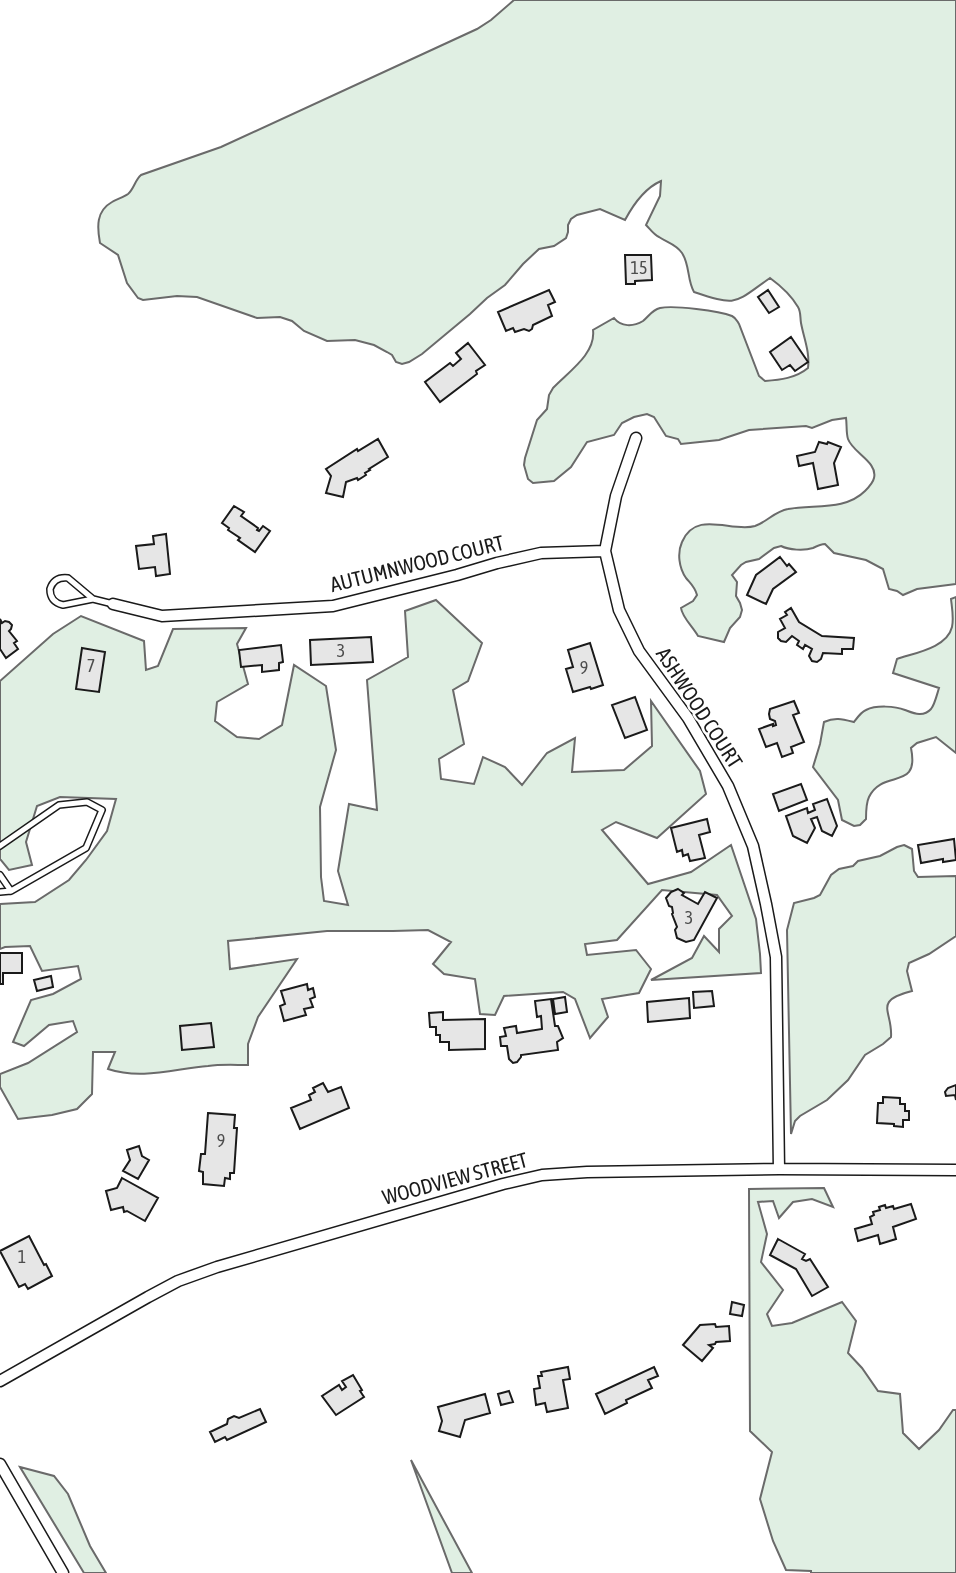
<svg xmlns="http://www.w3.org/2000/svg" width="956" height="1573" font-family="'Asap Condensed',sans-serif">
<rect width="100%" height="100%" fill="#fff"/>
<!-- green -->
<path fill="#e0efe3" stroke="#6a6a6a" stroke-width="2" d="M514,0H956V584L917,589L903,595L897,591L889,589L883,569L866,560L834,553L825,544C821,544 817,546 813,548C804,551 789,550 781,546L774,548L759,559L746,562L741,565L732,575L737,582L736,596L740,603L742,610L740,617L730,628L724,642L698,636C693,627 682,617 681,608L693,601L697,595C695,587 691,584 686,578C679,568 677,553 682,542C696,509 732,533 755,526C767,522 775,511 788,509C814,504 845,511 865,491C869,487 873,483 874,478C878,462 853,453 848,439C846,433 847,424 846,418L832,420L812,428L806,426L749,430L719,440L681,444L678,439L666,436L654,417L647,414L634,417L622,423L614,435L587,442L571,467L554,481L533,483L528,479L524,465L525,458L537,420L547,409L549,395L553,388C568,372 596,354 593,330L614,318C621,327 633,327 643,321C649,316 652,310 660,308C674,305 719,311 732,316C736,318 736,319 739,324L759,376L765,381C780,380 796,378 808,368C810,352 804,339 801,323C800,317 801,312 798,307C791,295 781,286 770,278C734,303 739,307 694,292C687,280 690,265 682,253C676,244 668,243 659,237C654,235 650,229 646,225L660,196L661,181C645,188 633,205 625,220L600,209L577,215L571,219L568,225V232L566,238L554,246L539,249L523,264L505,285L487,298L470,314L422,354L409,362L402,364L396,362L392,355L387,352L374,345L355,340L327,341L304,331L292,321L280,317L257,318L197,297L177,296L143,300L138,298L127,283L118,255L100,243C97,227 96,211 112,202C117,199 124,197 128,194C134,189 135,180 141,175L221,147L477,29L491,20Z
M956,597V753L936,737L917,743L911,748C920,792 883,768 869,797C866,803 866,812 866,819L860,825L854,826L842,820L838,800L813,767L820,744L824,722C835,717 842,719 854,722C857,718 861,712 866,710C876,705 895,706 905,710C913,713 923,718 931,709C935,704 937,694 939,688L893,673L897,659C914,653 947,648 952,627C954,618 952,608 951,599Z
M436,600L482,643L468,681L453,690L464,744L439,759L441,779L474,784L483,757L505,767L522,785L547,753L575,738L572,772L624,770L652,746L651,701L700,771L706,794L657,838L616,822L602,830L648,884L691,872L731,845L756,919L760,954L761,973L651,980L692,958L704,936L719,952V929L732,916L717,895L662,890L617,940L585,944L587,955L636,950L651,969L639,993L602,999L608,1017L590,1038L575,999L563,992L504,996L495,1015L480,1014L475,979L444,974L433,964L451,942L428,930L393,931H327L228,941L230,969L297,959L258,1017L248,1044V1065C235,1065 221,1064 208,1066C174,1069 141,1080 108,1069L115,1052H93L92,1094L77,1109L52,1115L18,1119L0,1087V1074L28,1063L77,1032L73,1021L49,1025L24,1046L13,1042L31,1000L53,994L81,979L78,966L42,971L30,946L5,947L0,949V904L35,902L69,880L86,860L107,831L116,799L60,797L37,806L26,842L32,865L9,870L0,859V681L53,634L81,616L144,641L146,670L158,666L173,629L246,628L237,644L248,684L217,702L215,721L237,737L259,739L282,725L294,665L326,686L336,750L320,807L321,877L324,901L348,905L338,871L349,804L377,810L367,680L408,657L405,611Z
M904,845L912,849L914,871L918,877L956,876V936L929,954L909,963L907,971L912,991C872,1001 893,1011 891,1037L883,1044L865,1055L848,1080L827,1100L800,1116L795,1121L791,1134L787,930L794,903L814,898L820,895L831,875L839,869L853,866L858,861L880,856L897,847Z
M824,1188L833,1207L812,1199L793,1202L779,1218L773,1201L758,1202L767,1234L761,1262L783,1290L767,1314L772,1326L792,1323L842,1302L856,1321L848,1353L862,1368L878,1391L900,1394L903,1433L919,1449L939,1430L953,1410H956V1573H811V1571L786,1570L773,1541L760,1499L772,1452L750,1431L749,1189Z
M411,1460L472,1573H452Z
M20,1467L54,1476L68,1494L90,1546L106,1573H84Z"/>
<!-- building -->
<path fill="#e6e6e6" stroke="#1a1a1a" stroke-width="2" d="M625,255H651L652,280L635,281V284H626Z
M549,290L555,302L548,305L552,316L533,325L532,329L529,331L524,329L515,332L513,328L506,331L498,312Z
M768,290L779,307L769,313L758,297Z
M791,337L808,362L795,371L790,365L782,370L770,352Z
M468,343L485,365L476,371L477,374L440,402L425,382L450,363L453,366L461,359L456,353Z
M378,439L388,457L369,469L370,470L365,473L366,475L358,480L357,478L346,482L343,497L326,493L331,476L326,469L357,449L358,451Z
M819,442L827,444L828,442L841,447L834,463L838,485L818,489L813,463L799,466L797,456L815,452Z
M234,506L244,512L241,516L258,528L257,530L259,531L263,526L270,531L255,552L238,540L240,538L228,530L229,528L222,523Z
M166,534L170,574L156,576L155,567L139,569L136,546L154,544L153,536Z
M780,557L787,566L789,564L796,572L773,589L766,604L747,595L756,575Z
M791,608L799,622L822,636L854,638L853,649H842V654L823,653L821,659L817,662L812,661L809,656L812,649L805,645L803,649L797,645L799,641L792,636L786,642L781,641L778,638V632L785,628L780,619L787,615L785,612Z
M0,619L2,623L5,621L9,622L12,625L11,629L9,631L17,641L14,643L18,649L6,658L0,649Z
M371,637L373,662L311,665L310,640Z
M590,643L603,685L591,689L590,687L573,692L566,669L573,667L568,650Z
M281,645L283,662L279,663V670L262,672V665L241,667L239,650Z
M82,648L105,652L99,692L76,689Z
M635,697L647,730L625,738L612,705Z
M794,701L799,713L793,715L804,742L791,747L793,753L782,757L777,743L766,747L759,729L773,724V726L776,725L775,721L770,719L769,714L770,709Z
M801,784L807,800L779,811L773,794Z
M827,799L837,826L832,836L822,831L817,817L811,819L815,828L807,843L793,836L786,816L807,808L808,813L815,810L813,804Z
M707,819L710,832L699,835L705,858L690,861L688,854L683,856L682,850L677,852L671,828Z
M954,839L956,860L943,862V859L921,863L918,845Z
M678,889L684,893L682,895L698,904L705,892L717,898L694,940L686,942L677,938L675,930L677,927L672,914L673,913L672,907L669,906L666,898L671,892Z
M0,953H22V973H3V984H0Z
M51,976L53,987L37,991L34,980Z
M307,984L308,990L313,988L315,997L310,999L313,1007L304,1009L306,1015L284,1021L280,1006L285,1004L281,991Z
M712,991L714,1006L694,1008L693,992Z
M565,997L567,1012L555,1014L553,999Z
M689,998L690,1018L648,1022L647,1002Z
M551,999L555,1026H558L563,1038L557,1042L558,1050L521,1055V1057L517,1062L513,1063L509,1059L507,1046H501L500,1037L506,1036L504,1028L516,1026L517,1033L542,1029L541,1016L537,1017L535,1001Z
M443,1012V1020L485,1019V1049L449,1050V1042H440V1035H436V1027H430L429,1013Z
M211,1023L214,1047L182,1050L180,1026Z
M323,1083L328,1092L341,1087L349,1108L300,1129L291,1108L311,1100L309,1095L315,1092L313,1088Z
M956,1085V1100L955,1095L946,1096L945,1092L948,1088Z
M883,1097L900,1098V1104H905V1111H909V1120H903V1127L894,1126V1124L877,1123L878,1103H883Z
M208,1113L235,1115L234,1128H237L234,1173H230V1179L225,1178L224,1186L203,1184V1172L199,1171L201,1154H205Z
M139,1146L142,1156L149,1160L138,1179L123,1171L130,1160L127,1150Z
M122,1178L158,1198L145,1221L127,1211L124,1212L123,1207L111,1210L106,1191L117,1188Z
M911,1204L916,1219L893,1227L896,1239L880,1244L878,1235L858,1241L855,1229L872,1224L870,1217L874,1215L873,1212L880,1210L879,1207L885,1205L886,1208L893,1206L894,1209Z
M29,1236L44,1265L46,1264L52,1276L28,1289L25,1284L19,1287L0,1251Z
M778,1239L805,1254L802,1259L806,1261L810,1259L828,1287L812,1296L796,1269L770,1255Z
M732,1302L744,1305L742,1316L730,1314Z
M715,1324L716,1327L729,1326L730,1341L716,1342L715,1344L709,1345L713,1348L702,1361L683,1345L700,1325Z
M568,1367L570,1379L563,1380L568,1408L547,1412L545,1403L536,1405L534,1389L540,1388L538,1376H542L541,1372Z
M654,1367L658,1376L648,1380L652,1388L626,1400L627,1403L605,1414L596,1394Z
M353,1375L362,1390L360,1391L364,1397L336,1415L322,1396L339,1385L342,1390L346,1387L342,1381Z
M509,1391L513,1402L501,1405L498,1394Z
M485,1394L490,1413L465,1420L460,1437L439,1431L442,1421L438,1407Z
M260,1409L266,1422L227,1440L225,1437L215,1442L210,1432L227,1424L228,1419L234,1416L239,1418Z"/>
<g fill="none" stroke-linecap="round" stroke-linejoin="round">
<defs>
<path id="service" d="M93,599L68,578C59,577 53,580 50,589C50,598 54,603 63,605L93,599L113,604
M0,846L59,805L87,802L102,810L86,848L11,891L0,892
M0,875L11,891"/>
<path id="minor" d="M636,438L616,496L605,551L619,610L639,651L688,718L728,786L753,846L766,904L776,957L779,1169
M113,604L162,616L333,606L457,575L497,563L541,553L605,551
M0,1381L148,1297L178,1281L217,1267L503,1184L542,1175L587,1172L779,1169L956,1170
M0,1464L63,1573"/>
</defs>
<!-- service casing -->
<use href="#service" stroke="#1a1a1a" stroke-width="8"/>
<!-- minor casing -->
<use href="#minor" stroke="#1a1a1a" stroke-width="13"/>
<!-- service -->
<use href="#service" stroke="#fff" stroke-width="5"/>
<!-- minor -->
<use href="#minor" stroke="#fff" stroke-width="10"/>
</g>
<g text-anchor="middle" stroke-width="5" stroke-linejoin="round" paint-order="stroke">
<!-- number labels -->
<g font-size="18" fill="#4d4d4d">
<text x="639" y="274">15</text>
<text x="341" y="657">3</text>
<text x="91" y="672">7</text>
<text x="584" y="674">9</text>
<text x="689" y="924">3</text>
<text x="221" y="1147">9</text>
<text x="22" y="1263">1</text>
</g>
<!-- street labels -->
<g font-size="21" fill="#1a1a1a" stroke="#fff">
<text transform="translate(417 564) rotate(-14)" y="7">AUTUMNWOOD COURT</text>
<text transform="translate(699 708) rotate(57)" y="7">ASHWOOD COURT</text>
<text transform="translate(455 1179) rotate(-15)" y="7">WOODVIEW STREET</text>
</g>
</g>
</svg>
